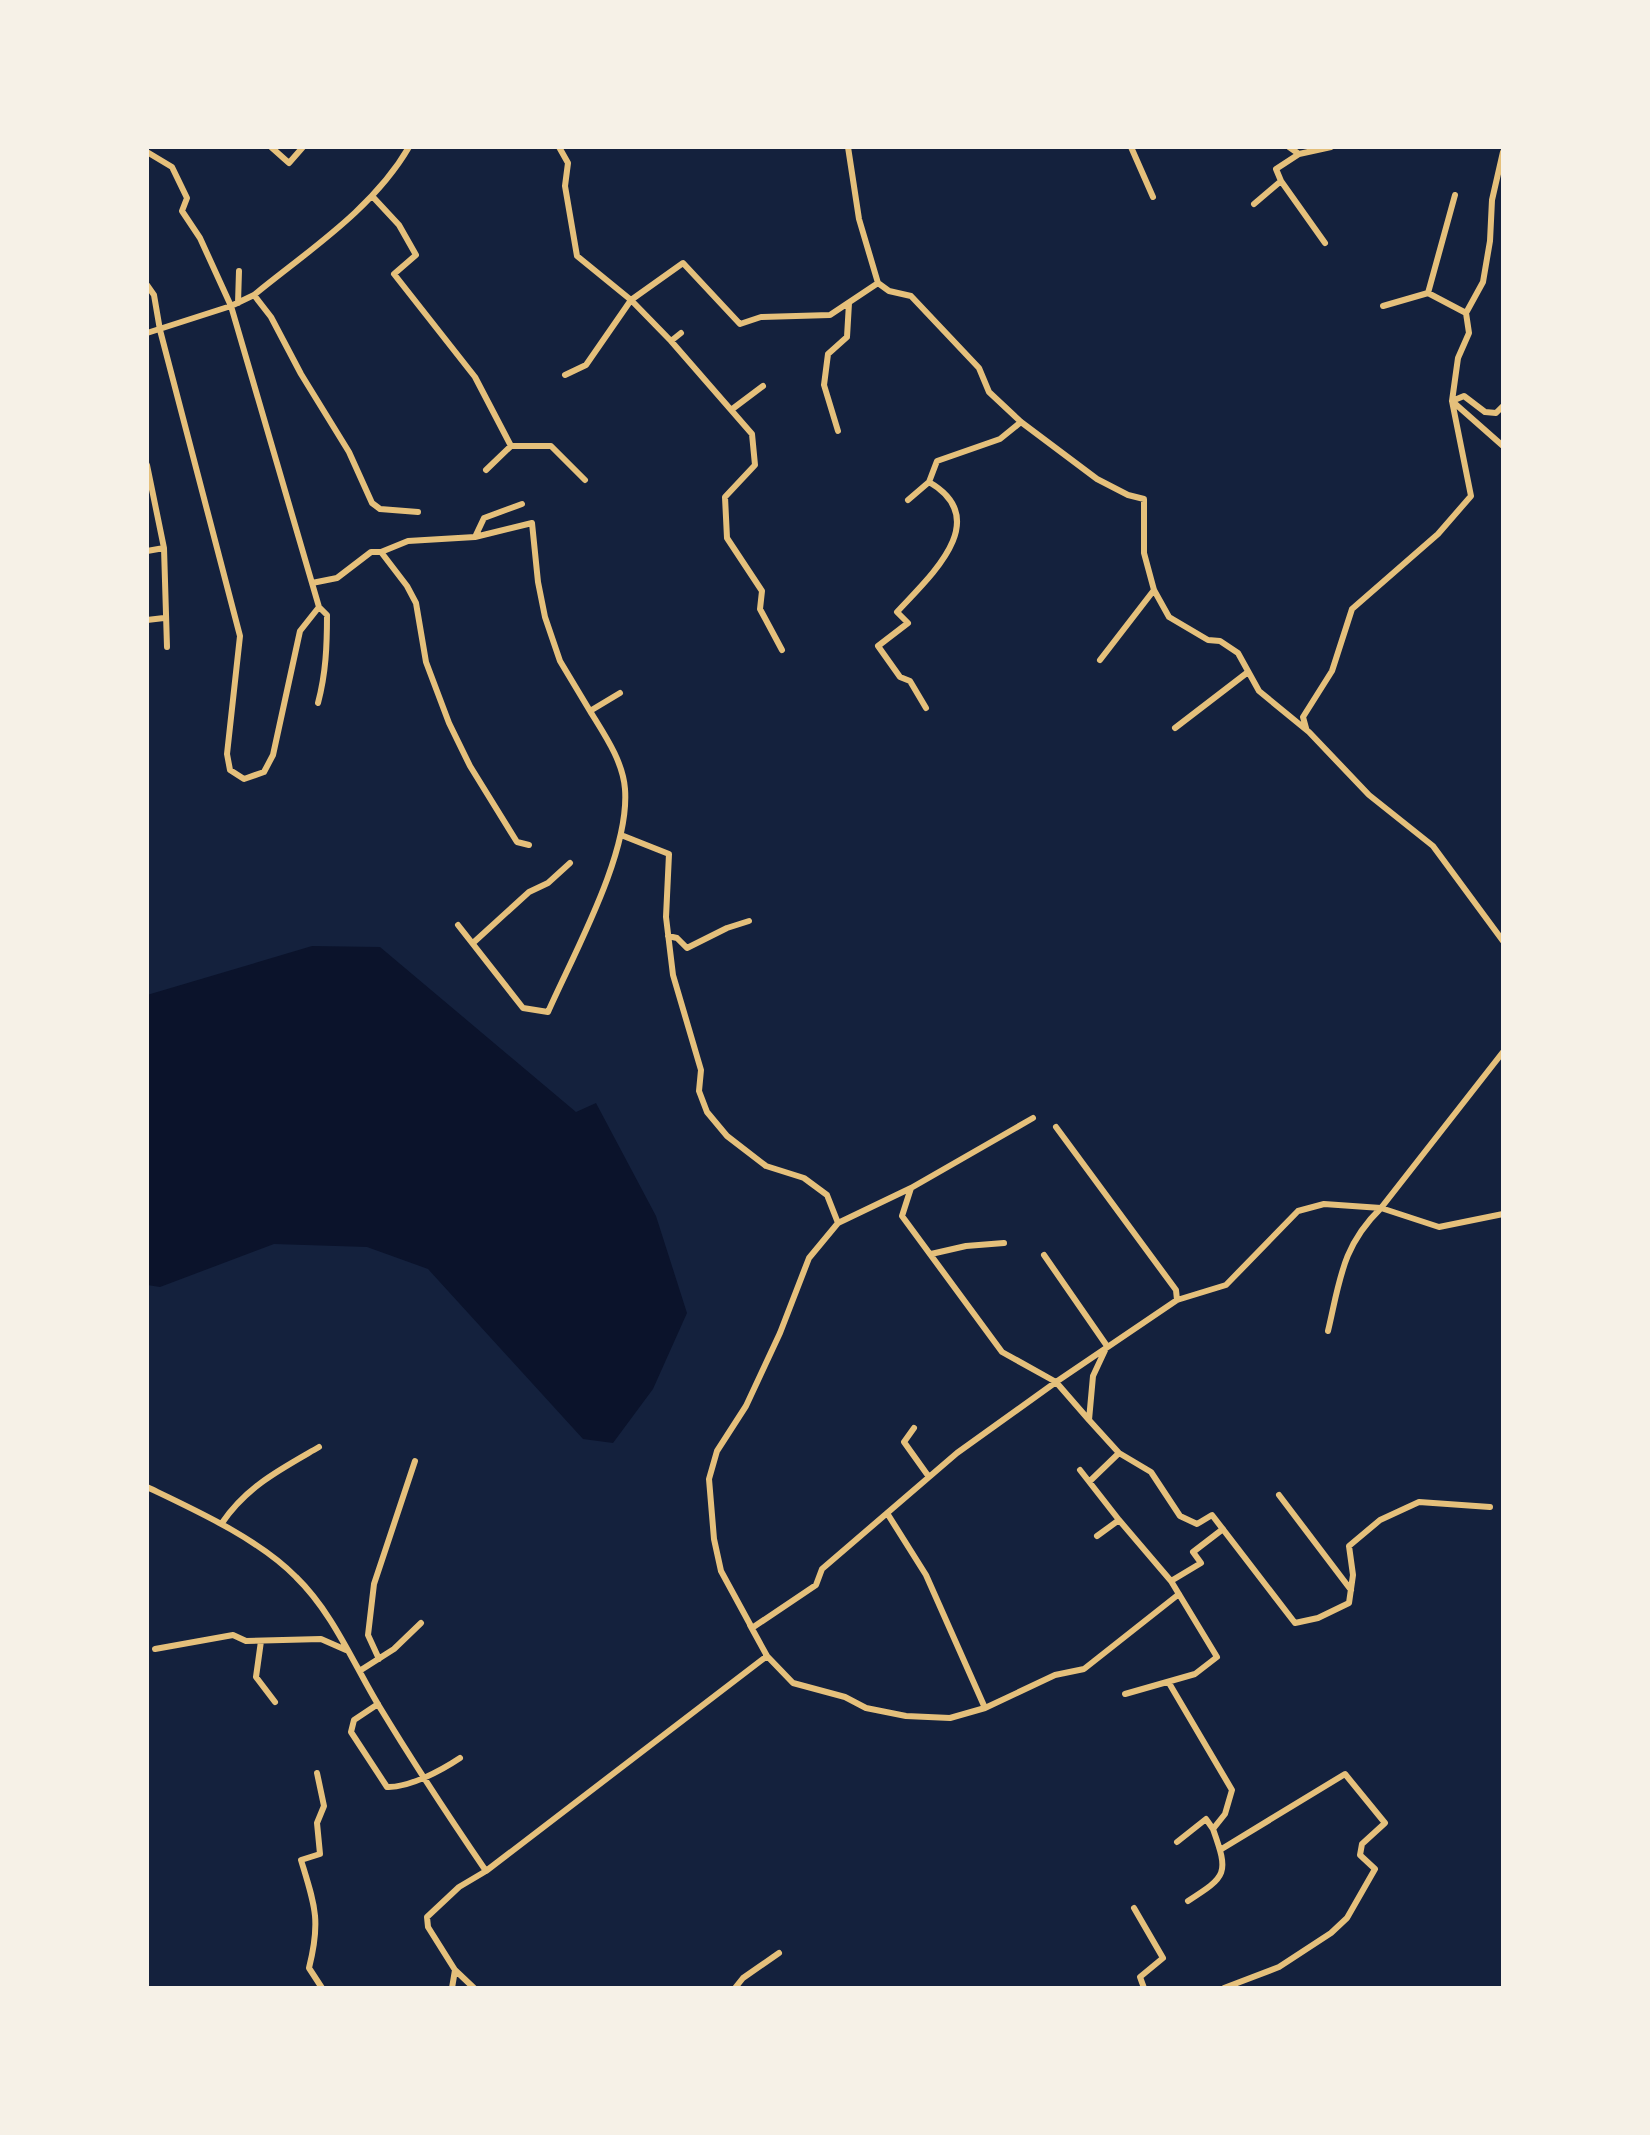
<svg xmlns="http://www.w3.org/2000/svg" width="1650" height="2135" font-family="Inter,sans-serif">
<rect width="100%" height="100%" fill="#14213d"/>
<!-- water -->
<path fill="#0b132b" d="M312,946L380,947L576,1112L596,1103L656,1216L687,1313L653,1389L613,1443L583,1439L428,1269L367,1247L274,1244L160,1287L147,1285V995Z"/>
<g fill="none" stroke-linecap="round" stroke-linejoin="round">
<!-- minor -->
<path stroke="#e5c07b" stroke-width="6" d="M271,147L289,163L303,147
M559,147L568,163L565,186L577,256L631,300L586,365L565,375
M848,147L859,219L878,283L889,291L911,296L979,368L989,392L1021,422L1097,479L1128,495L1144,499V553L1154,590L1169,617L1208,640L1220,641L1238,653L1259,691L1309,732L1369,795L1433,846L1503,941
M1131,147L1153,197
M1289,147L1299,154L1331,147
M147,152L172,167L187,198L182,211L200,238L231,306L319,607
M1281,181L1325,243
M373,197L399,225L416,255L394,274L475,377L511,446H551L585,480
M1254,204L1281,181L1276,169L1299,154
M147,285L154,295L160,330L240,636L227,754L230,770L244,779L264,772L273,755L300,631L319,607L327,615C327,645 326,673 318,703
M1428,293L1455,195
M254,295L271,317L301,374L349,452L372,503L380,509L418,512
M238,303L239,271
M1383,306L1428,293L1466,313
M147,333L231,306L254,295C309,250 373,209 409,147
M681,333L671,341L631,300L683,263L740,324L761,317L830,315L878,283
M671,341L752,434L755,465L725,497L727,538L762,591L760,609L782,650
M1503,406L1496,413L1485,412L1464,396L1452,401L1503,446
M731,410L763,386
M838,431L824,385L828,354L847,337L849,303
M147,465L164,548L167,647
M486,470L511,446
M908,500L929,482L937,461L1000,439L1021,422
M475,537L484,518L522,504
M147,551L164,548
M381,552L408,541L475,537L532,523L538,582L545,617L560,661L590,711L620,693
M312,583L337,578L371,552H381L407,586L416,603L426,662L449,723L470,766L517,842L529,845
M147,620L164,618
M1100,660L1154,590
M926,708L910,681L900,677L878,646L908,623L897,612C928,578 995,520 929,482
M1175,728L1248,672
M1306,728L1303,717L1332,671L1352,609L1438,534L1471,496L1452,401L1458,358L1469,333L1466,313L1483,282L1490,241L1492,200L1503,152
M621,835L669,854L666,917L673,975L701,1070L699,1091L707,1112L727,1136L766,1166L804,1178L827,1195L838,1223L809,1258L780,1333L746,1406L717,1451L709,1479L714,1539L721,1571L752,1628L816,1585L822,1569L957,1453L1056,1382L1177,1300L1226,1285L1298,1211L1324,1204L1381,1208L1503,1052
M458,925L523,1008L548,1012C574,953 630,853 625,789C623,761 604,734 590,711
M668,936L677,938L687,948L727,928L749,921
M473,943L529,892L548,883L570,863
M1033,1118L911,1188L902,1216L1002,1352L1056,1382L1089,1420
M1056,1127L1176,1290L1177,1300
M838,1223L911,1188
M931,1254L966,1246L1004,1243
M1044,1255L1107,1346L1093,1376L1089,1420L1119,1453L1151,1472L1180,1516L1197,1524L1212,1515L1295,1623L1318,1618L1349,1603L1353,1575L1349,1546L1380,1520L1419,1502L1490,1507
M1328,1331C1340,1280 1342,1246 1381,1208L1439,1227L1503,1214
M914,1428L904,1442L929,1477
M1080,1470L1119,1520
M1090,1481L1119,1453
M147,1487C195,1510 259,1539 296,1577C333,1613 353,1663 379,1706C413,1762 449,1817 486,1871
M1279,1495L1351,1590
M887,1513L926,1575L985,1708
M222,1523C247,1486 281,1469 319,1447
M1097,1536L1119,1520L1171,1581
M750,1625L767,1656L793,1683L845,1697L866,1708L906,1716L950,1718L985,1708L1055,1675L1084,1669L1179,1594
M261,1641L256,1677L275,1702
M155,1649L233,1635L246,1641L321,1639L346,1650
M379,1659L368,1635L374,1584L415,1461
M361,1670L394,1649L421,1623
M1169,1683L1232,1790L1225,1814L1213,1829C1229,1874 1227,1876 1188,1901
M1125,1694L1195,1674L1217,1657L1171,1581L1201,1563L1193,1552L1223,1529
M378,1704L354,1720L351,1732L387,1787C409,1788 442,1770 460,1758
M317,1773L324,1806L317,1823L320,1854L301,1860C315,1906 321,1920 309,1968L322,1988
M1177,1842L1206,1819L1213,1829
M1220,1850L1345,1774L1385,1823L1362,1844L1360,1855L1375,1869L1347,1918L1331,1933L1279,1967L1224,1988
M1134,1908L1163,1958L1140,1977L1144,1988
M455,1970L474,1988
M452,1988L455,1970L428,1927L427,1917L459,1887L486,1871L767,1656
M735,1988L743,1978L779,1953"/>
</g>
<!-- border -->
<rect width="1650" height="2135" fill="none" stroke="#f6f1e7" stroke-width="298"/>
</svg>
